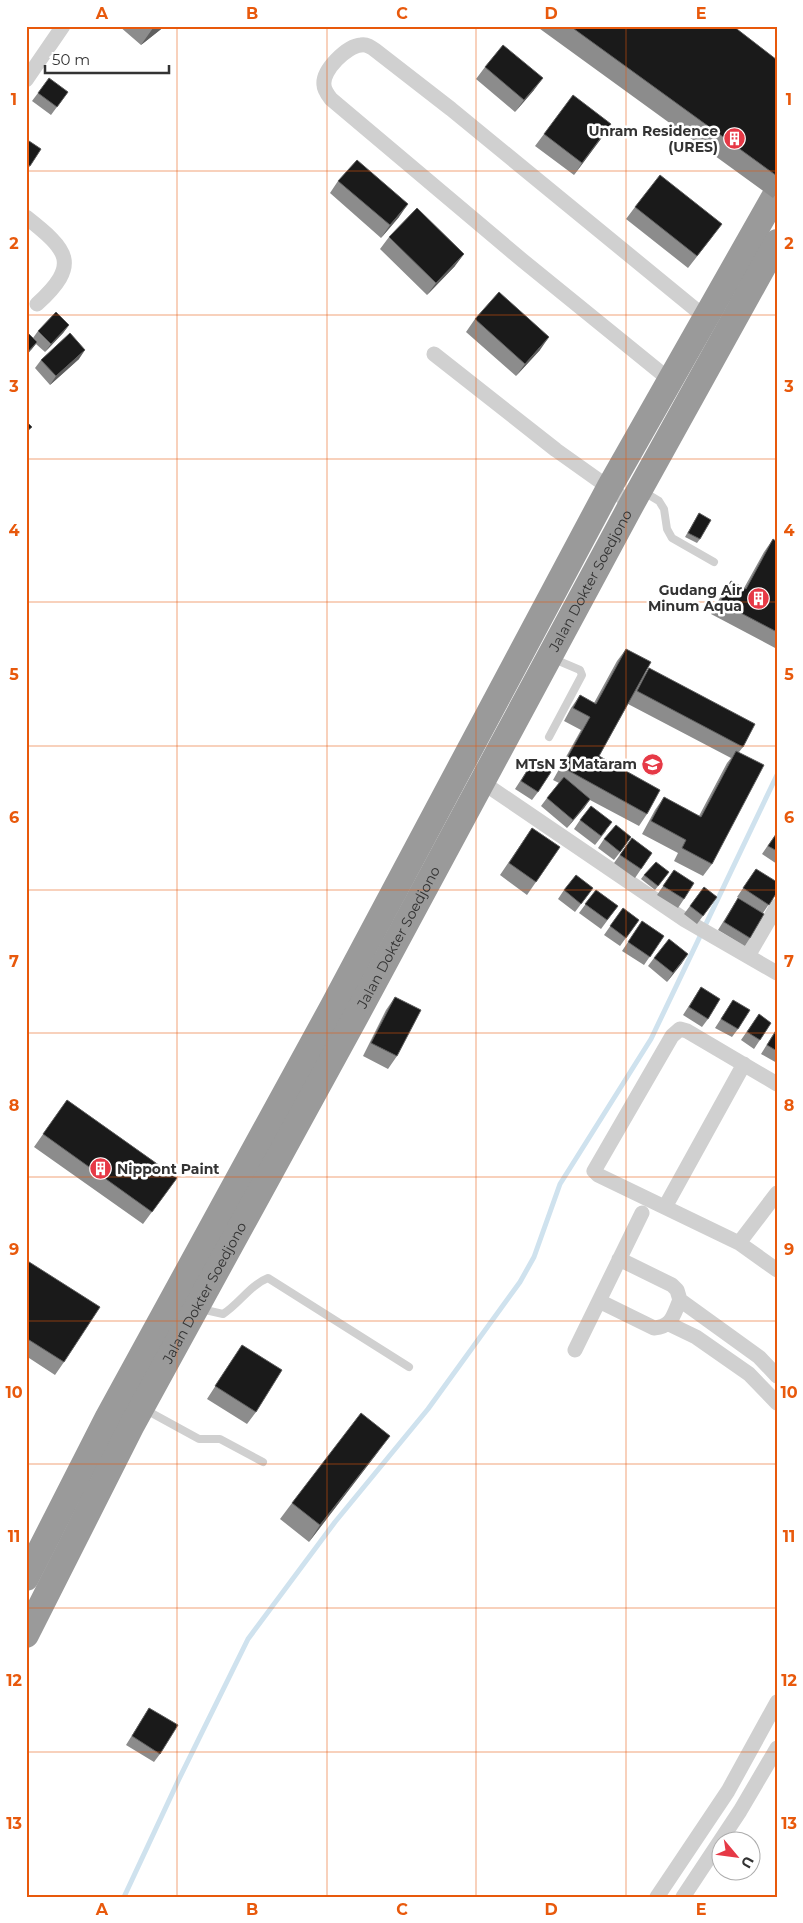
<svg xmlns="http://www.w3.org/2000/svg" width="803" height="1923" font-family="Montserrat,sans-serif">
<rect width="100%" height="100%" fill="#fff"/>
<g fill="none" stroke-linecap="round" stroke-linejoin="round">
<!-- stream -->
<path stroke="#cfe2ee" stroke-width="5" d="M124,1897L179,1779L248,1639L335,1522L428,1409L520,1282L534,1257L560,1184L651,1039L777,775"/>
<!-- lane -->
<path stroke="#d0d0d0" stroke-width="8" d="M644,492L659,501L664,509L667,529L672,538L714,562
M549,737L582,675L580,670L554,659
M201,1309L223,1314C239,1304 250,1285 268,1278L409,1367
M146,1410L199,1439H220L263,1462"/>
<!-- street -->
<path stroke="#d0d0d0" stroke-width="15" d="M26,80L63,26
M26,217C68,250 81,264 37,304
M434,354L556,450L632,504
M671,381L522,260L331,99C328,95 324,90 324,85C322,70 347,46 361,45C367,44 371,47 375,50L451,109L706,318
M482,782L685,920L777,973
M748,956L777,906
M777,1084L687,1031L680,1029L672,1036L594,1171L598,1175L739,1243L777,1270
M665,1207L744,1064
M739,1243L777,1193
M680,1300L759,1357L777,1376
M599,1301L654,1328C673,1326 673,1315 680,1300L677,1290L672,1285L619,1259
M669,1324L696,1337L749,1374L777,1403
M575,1350L642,1213
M657,1897L728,1791L777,1702
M683,1897L740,1811L777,1748"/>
<!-- highway -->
<g stroke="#9a9a9a" stroke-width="26">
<path d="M26,1578L108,1417L333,1006L609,488L777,192"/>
<path id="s1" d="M26,1635L132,1425L355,1018L629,509L777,242"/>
</g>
</g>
<!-- wall -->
<path fill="#8c8c8c" d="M119,26H165L141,45Z
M536,26H733L777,60V193L773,198Z
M485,67L534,90L515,112L476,79Z
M68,92L51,115L32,101L38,93Z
M544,134L603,136L574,175L535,146Z
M26,139L41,149L26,172Z
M338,181L399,217L381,238L330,193Z
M635,207L713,236L688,268L626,219Z
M389,237L455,266L427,295L380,249Z
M475,319L540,350L516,376L466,332Z
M69,325L63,333L45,352L36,344L31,350L33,338L38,331Z
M79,359L50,385L35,368L41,360Z
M699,513L700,539L697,543L685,537Z
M773,539L777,542V649L711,614L722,594L731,581L744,588L764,552Z
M626,649L642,678L649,668L743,747L739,752L712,864L703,876L674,861L678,853L642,834L655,810L664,797L699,816L727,763L731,758L628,704L599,756L647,814L639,826L590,800L584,808L567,828L541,806L547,798L559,783L553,780L581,730L564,721L571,708L580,695L594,703L617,661Z
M533,761L538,792L532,800L515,789Z
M580,820L606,831L595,845L574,829Z
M532,828L560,847L527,895L500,875Z
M777,832V864L762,854Z
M632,838L652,853L635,878L614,863Z
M604,839L625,846L614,860L598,848Z
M756,869L777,892L763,913L750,938L745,946L718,930L738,898L762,913L737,897Z
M674,870L684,899L678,908L657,895Z
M669,872L655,890L641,879L644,875Z
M704,887L717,897L697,924L684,914Z
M593,888L575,912L558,899L564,890Z
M596,890L618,906L601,929L579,913Z
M623,908L639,920L620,946L604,935Z
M642,921L664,936L644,965L622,951Z
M654,958L682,963L667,982L648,966Z
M701,987L708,1019L702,1027L683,1015Z
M395,997L397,1056L388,1069L363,1056L386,1010Z
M733,1000L738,1029L732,1037L715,1028Z
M759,1014L771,1023L754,1049L741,1040Z
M777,1028V1063L761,1054Z
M67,1100L177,1178L143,1224L34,1147Z
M26,1260L64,1362L55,1375L26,1356Z
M242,1345L256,1412L247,1424L207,1399Z
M378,1452L309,1542L280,1519L292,1503Z
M149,1708L160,1754L154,1762L126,1745Z"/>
<!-- shaded-wall -->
<path fill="#5f5f5f" d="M155,26H165L141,45L153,28Z
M543,78L534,90L515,112L524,100Z
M611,124L603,136L574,175L582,163Z
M408,204L399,217L381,238L390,225Z
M464,254L455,266L427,295L436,283Z
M69,325L63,333L45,352L51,344Z
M549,337L540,350L516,376L525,364Z
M37,342L31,350L26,356V354Z
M85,350L79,359L50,385L56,376Z
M590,799L584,808L567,828L573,820Z
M688,954L682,963L667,982L673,973Z
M390,1436L378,1452L309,1542L320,1525Z"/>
<!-- building -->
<path fill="#1a1a1a" stroke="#5f5f5f" d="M570,26H733L777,60V176Z
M503,45L543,78L524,100L485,67Z
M49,78L68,92L57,107L38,93Z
M573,95L611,124L582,163L544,134Z
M26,139L41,149L30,166L26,164Z
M357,160L408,204L390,225L338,181Z
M660,175L722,224L697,256L635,207Z
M417,208L464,254L436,283L389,237Z
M499,292L549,337L525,364L475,319Z
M56,312L69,325L51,344L38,331Z
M26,331L37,342L26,354Z
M70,333L85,350L56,376L41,360Z
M26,421L32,427L26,432Z
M699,513L711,520L700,539L688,533Z
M773,539L777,542V632L720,602L731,581L746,589Z
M626,649L651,662L599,756L660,790L647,814L562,767L590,717L573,708L580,695L596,704Z
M649,668L755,724L743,747L637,691Z
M736,751L764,765L712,864L682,848L686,840L651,821L664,797L701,817Z
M533,761L551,772L538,792L521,781Z
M564,777L590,799L573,820L547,798Z
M591,806L612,822L601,836L580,820Z
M616,825L631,837L620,852L604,839Z
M532,828L560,847L536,882L509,863Z
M777,833V851L768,846Z
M632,838L652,853L641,869L620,855Z
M656,862L669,872L658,886L644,875Z
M756,869L777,882V892L769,905L743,888Z
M674,870L694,883L684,899L663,886Z
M576,875L593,888L581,904L564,890Z
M704,887L717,897L703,916L690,906Z
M596,890L618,906L607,920L585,904Z
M738,898L764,914L750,938L724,922Z
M623,908L639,920L626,938L610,926Z
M642,921L664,936L650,957L628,942Z
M669,939L688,954L673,973L654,958Z
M701,987L720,999L708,1019L689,1007Z
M395,997L421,1010L397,1056L371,1043Z
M733,1000L750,1010L738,1029L721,1019Z
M759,1014L771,1023L760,1040L747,1032Z
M777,1029V1051L767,1045Z
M67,1100L177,1178L152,1212L43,1134Z
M26,1260L100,1307L64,1362L26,1338Z
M242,1345L282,1370L256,1412L215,1386Z
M361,1413L390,1436L320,1525L292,1503Z
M149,1708L178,1725L160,1754L132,1736Z"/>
<!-- grid -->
<path fill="none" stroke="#e8590c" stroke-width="1" stroke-opacity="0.55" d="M177,26V1897M327,26V1897M476,26V1897M626,26V1897M26,171H777M26,315H777M26,459H777M26,602H777M26,746H777M26,890H777M26,1033H777M26,1177H777M26,1321H777M26,1464H777M26,1608H777M26,1752H777"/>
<!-- icons -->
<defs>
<symbol id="building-disc" viewBox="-11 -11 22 22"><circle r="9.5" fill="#e63946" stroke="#fff"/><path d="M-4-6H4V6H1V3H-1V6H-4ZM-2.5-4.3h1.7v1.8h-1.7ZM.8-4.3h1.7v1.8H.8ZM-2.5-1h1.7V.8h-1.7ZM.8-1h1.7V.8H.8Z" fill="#fff"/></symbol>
<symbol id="school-disc" viewBox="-11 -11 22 22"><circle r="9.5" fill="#e63946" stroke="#fff"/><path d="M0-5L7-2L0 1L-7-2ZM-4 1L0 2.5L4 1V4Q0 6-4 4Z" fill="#fff"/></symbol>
</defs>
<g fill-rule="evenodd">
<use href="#building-disc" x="722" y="126" width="25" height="25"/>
<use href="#building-disc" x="746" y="586" width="25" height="25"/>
<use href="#school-disc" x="640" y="752" width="25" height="25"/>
<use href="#building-disc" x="88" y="1156" width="25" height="25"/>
</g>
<g text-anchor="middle" stroke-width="5" stroke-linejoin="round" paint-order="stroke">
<!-- poi labels -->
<g font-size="14" font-weight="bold" fill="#333" stroke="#fff" text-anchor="end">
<text x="718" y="136">Unram Residence<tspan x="718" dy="16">(URES)</tspan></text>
<text x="742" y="595">Gudang Air<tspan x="742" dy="16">Minum Aqua</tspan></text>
<text x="637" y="769">MTsN 3 Mataram</text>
<text x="117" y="1174" text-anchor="start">Nippont Paint</text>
</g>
<!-- street labels -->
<g font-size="14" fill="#333" stroke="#fff">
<text dy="5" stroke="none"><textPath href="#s1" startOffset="1196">Jalan Dokter Soedjono</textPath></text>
<text dy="5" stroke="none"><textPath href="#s1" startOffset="791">Jalan Dokter Soedjono</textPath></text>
<text dy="5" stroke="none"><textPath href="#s1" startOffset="386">Jalan Dokter Soedjono</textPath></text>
</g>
</g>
<!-- border -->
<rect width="803" height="1923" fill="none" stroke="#ffffff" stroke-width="55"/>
<!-- north arrow -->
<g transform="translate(736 1856) rotate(119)"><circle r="24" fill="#ffffff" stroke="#adadad"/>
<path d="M0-4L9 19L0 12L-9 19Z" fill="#e63946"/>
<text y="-8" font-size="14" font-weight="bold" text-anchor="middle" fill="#333333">U</text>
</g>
<!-- scale -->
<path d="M45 65v8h124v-8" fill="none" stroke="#333333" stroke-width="2.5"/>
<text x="52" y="65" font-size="15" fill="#333333" stroke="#ffffff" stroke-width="4" paint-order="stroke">50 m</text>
<rect x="28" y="28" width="748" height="1868" fill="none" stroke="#e8590c" stroke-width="2"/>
<g font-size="16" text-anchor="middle" font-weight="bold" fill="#e8590c">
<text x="102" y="19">A</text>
<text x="252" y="19">B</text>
<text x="402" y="19">C</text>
<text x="551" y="19">D</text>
<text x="701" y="19">E</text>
<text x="14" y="105">1</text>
<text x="789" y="105">1</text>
<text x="14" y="249">2</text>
<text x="789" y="249">2</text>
<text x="14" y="392">3</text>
<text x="789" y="392">3</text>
<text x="14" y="536">4</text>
<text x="789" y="536">4</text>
<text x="14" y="680">5</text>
<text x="789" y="680">5</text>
<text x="14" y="823">6</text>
<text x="789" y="823">6</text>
<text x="14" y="967">7</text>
<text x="789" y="967">7</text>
<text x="14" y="1111">8</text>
<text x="789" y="1111">8</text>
<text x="14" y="1255">9</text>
<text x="789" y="1255">9</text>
<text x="14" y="1398">10</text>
<text x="789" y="1398">10</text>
<text x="14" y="1542">11</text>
<text x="789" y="1542">11</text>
<text x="14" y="1686">12</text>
<text x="789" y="1686">12</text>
<text x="14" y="1829">13</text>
<text x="789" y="1829">13</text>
<text x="102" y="1915">A</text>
<text x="252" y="1915">B</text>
<text x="402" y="1915">C</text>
<text x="551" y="1915">D</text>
<text x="701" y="1915">E</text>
</g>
</svg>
